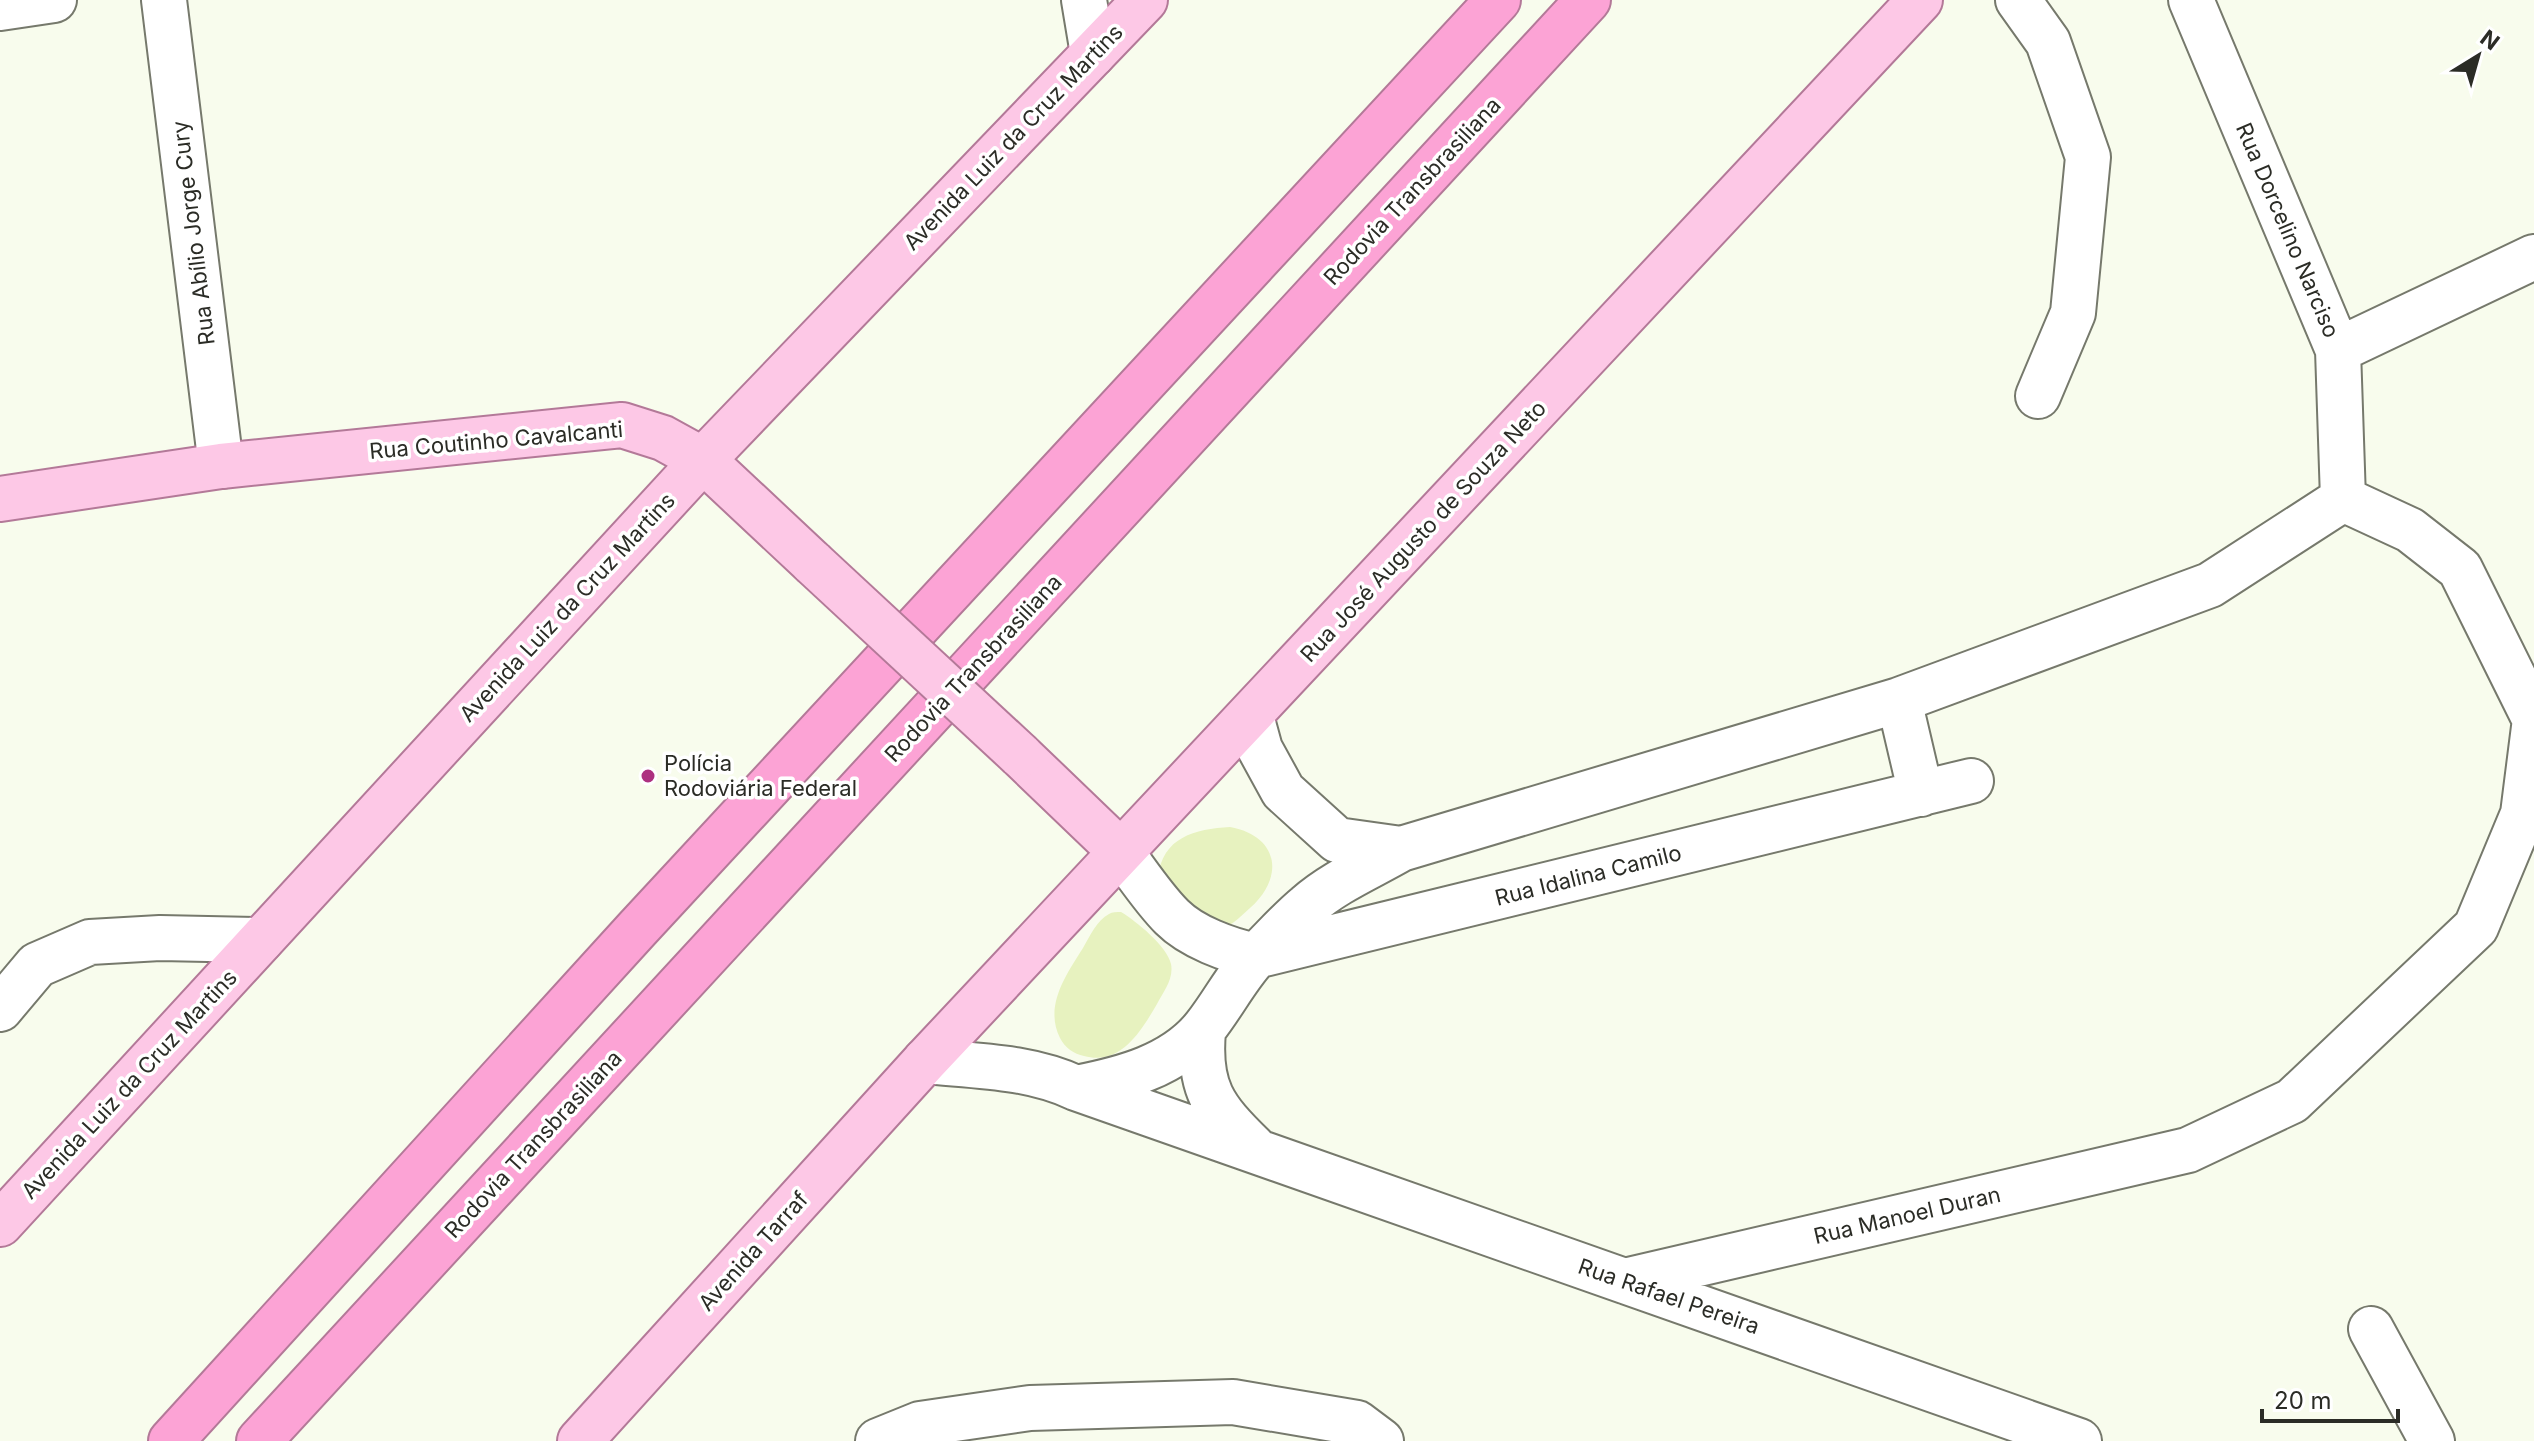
<svg xmlns="http://www.w3.org/2000/svg" width="2534" height="1441" font-family="Inter,sans-serif">
<rect width="100%" height="100%" fill="#f8fced"/>
<!-- green -->
<path fill="#e7f2bf" d="M1230,827C1279,836 1285,877 1250,908C1242,915 1234,924 1225,927C1219,928 1212,927 1206,927L1158,878C1162,837 1195,829 1230,827Z
M1121,912C1136,921 1167,946 1171,964C1174,979 1163,992 1157,1004C1141,1031 1121,1066 1084,1056C1074,1054 1065,1048 1060,1038C1044,1006 1066,975 1083,948C1090,936 1097,920 1109,914C1112,912 1117,912 1121,912Z"/>
<g fill="none" stroke-linecap="round" stroke-linejoin="round">
<defs>
<path id="minor" d="M164,0L221,466
M1084,0L1093,54
M2018,0L2048,42L2088,157L2073,313L2038,396
M2191,0L2338,350L2343,499
M0,8L54,0
M2338,350L2534,257
M1899,700L1921,794
M1251,716L1260,749L1283,791L1337,840L1401,849
M1121,852C1137,873 1153,898 1172,917C1192,937 1228,950 1256,956L1971,781
M0,1009L37,965L90,942L160,938L261,940
M1203,1031C1198,1088 1213,1108 1253,1147
M925,1061C976,1066 1029,1066 1076,1088L2079,1441
M1076,1088C1122,1079 1174,1066 1205,1027C1224,1003 1238,974 1259,953C1275,937 1290,920 1307,906C1334,882 1370,867 1401,849L1899,700L2210,585L2343,499L2410,530L2460,569L2534,718
M1625,1281L2188,1150L2292,1101L2476,927L2523,814L2534,727
M2371,1329L2432,1441
M878,1441L920,1424L1030,1408L1233,1402L1357,1423L1381,1441"/>
<path id="major" d="M0,499L221,466L622,425L663,438L703,460L813,563
M1020,755L1121,852
M0,1224L703,460L1145,0
M580,1441L925,1061L1920,0"/>
<path id="highway" d="M171,1441L637,929L1498,0
M259,1441L1588,0"/>
</defs>
<!-- minor casing -->
<use href="#minor" stroke="#76796c" stroke-width="48"/>
<!-- major casing -->
<use href="#major" stroke="#b37998" stroke-width="48"/>
<!-- highway casing -->
<use href="#highway" stroke="#b37998" stroke-width="48"/>
<!-- minor -->
<use href="#minor" stroke="#fff" stroke-width="44"/>
<!-- major -->
<use href="#major" stroke="#fdc8e6" stroke-width="44"/>
<!-- highway -->
<use href="#highway" stroke="#fca3d5" stroke-width="44"/>
<defs>
<path id="major-bridge" d="M813,563L1020,755"/>
</defs>
<!-- major-bridge casing -->
<use href="#major-bridge" stroke="#b37998" stroke-width="48" stroke-linecap="butt"/>
<!-- major-bridge -->
<use href="#major-bridge" stroke="#fdc8e6" stroke-width="44"/>
</g>
<!-- markers -->
<circle fill="#ad3080" stroke="#fff" stroke-width="3" cx="648" cy="776" r="8"/>
<g text-anchor="middle" stroke-width="7" stroke-linejoin="round" paint-order="stroke">
<!-- street labels -->
<g font-size="22" fill="#2b2c26" stroke="#fff">
<text transform="translate(1013 137) rotate(-46)" y="8">Avenida Luiz da Cruz Martins</text>
<text transform="translate(1412 191) rotate(-47)" y="8">Rodovia Transbrasiliana</text>
<text transform="translate(2288 230) rotate(67)" y="8">Rua Dorcelino Narciso</text>
<text transform="translate(193 233) rotate(-97)" y="8">Rua Abílio Jorge Cury</text>
<text transform="translate(496 440) rotate(-5)" y="8">Rua Coutinho Cavalcanti</text>
<text transform="translate(1423 531) rotate(-47)" y="8">Rua José Augusto de Souza Neto</text>
<text transform="translate(567 607) rotate(-47)" y="8">Avenida Luiz da Cruz Martins</text>
<text transform="translate(973 668) rotate(-47)" y="8">Rodovia Transbrasiliana</text>
<text transform="translate(1588 875) rotate(-14)" y="8">Rua Idalina Camilo</text>
<text transform="translate(129 1084) rotate(-47)" y="8">Avenida Luiz da Cruz Martins</text>
<text transform="translate(533 1144) rotate(-47)" y="8">Rodovia Transbrasiliana</text>
<text transform="translate(1907 1215) rotate(-13)" y="8">Rua Manoel Duran</text>
<text transform="translate(753 1251) rotate(-48)" y="8">Avenida Tarraf</text>
<text transform="translate(1669 1296) rotate(19)" y="8">Rua Rafael Pereira</text>
</g>
<!-- poi labels -->
<g font-size="22" fill="#2b2c26" stroke="#fff" text-anchor="start">
<text x="664" y="771">Polícia<tspan x="664" dy="25">Rodoviária Federal</tspan></text>
</g>
</g>
<!-- north arrow -->
<g transform="translate(2478 56) rotate(37)" stroke="#ffffff" stroke-width="6" paint-order="stroke">
<path d="M0-6L14 30L0 20L-14 30Z" fill="#2b2c26"/>
<text y="-12" font-size="22" font-weight="bold" text-anchor="middle" fill="#2b2c26">N</text>
</g>
<!-- scale -->
<path d="M2262 1409v12h136v-12" fill="none" stroke="#2b2c26" stroke-width="4"/>
<text x="2274" y="1409" font-size="24" fill="#2b2c26" stroke="#ffffff" stroke-width="6" paint-order="stroke">20 m</text>
</svg>
